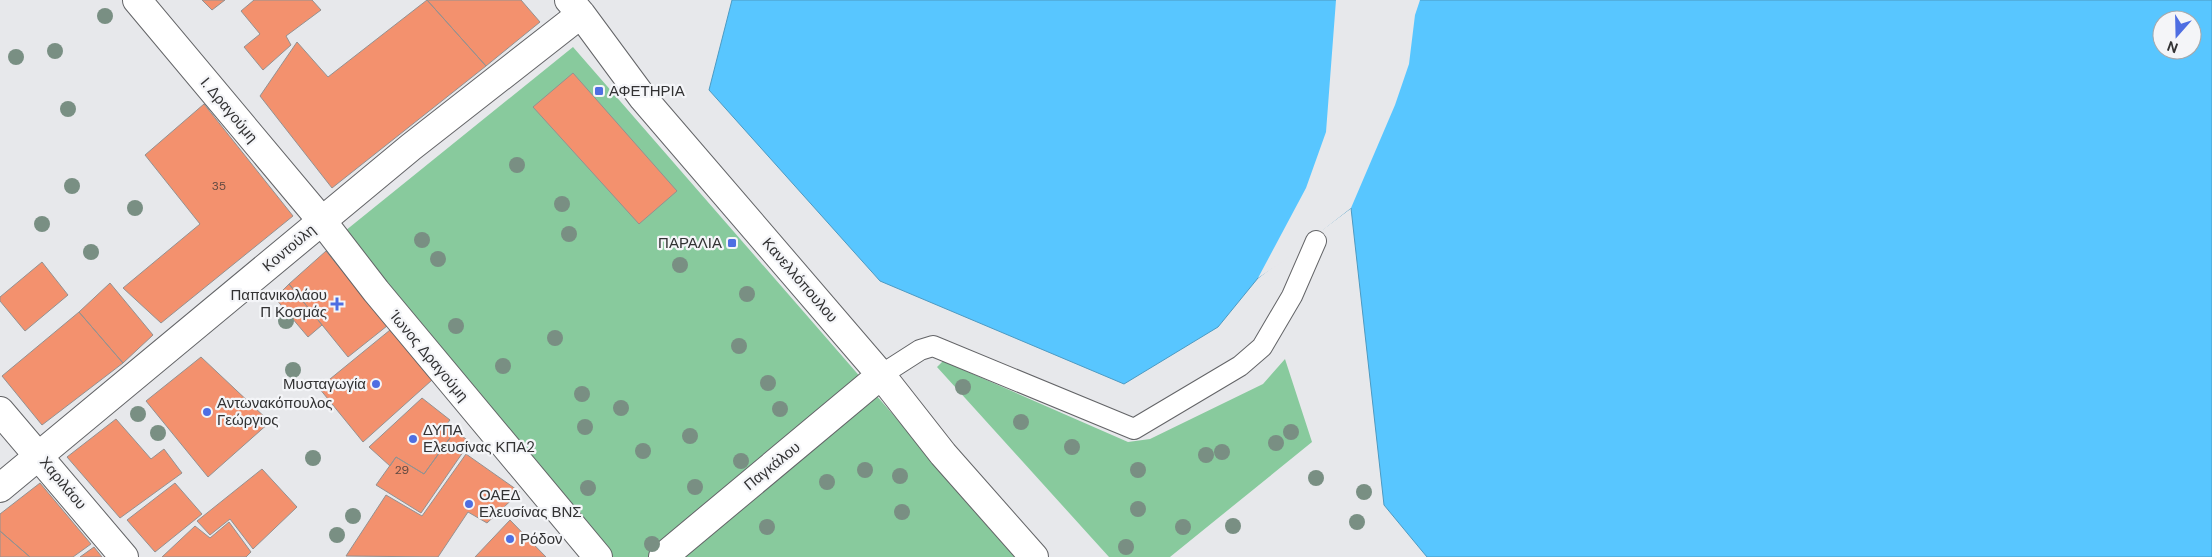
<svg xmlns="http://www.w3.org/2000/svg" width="2212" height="557" font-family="'DM Sans',sans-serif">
<rect width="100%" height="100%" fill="#e7e8eb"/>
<!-- green -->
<path fill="#88ca9d" d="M573,47L1017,557H610L345,231Z
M1285,359L1312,442L1170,557H1109L937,367L943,361L1128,442L1150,439L1263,384Z"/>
<!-- water -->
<path fill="#58c6ff" stroke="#4d9ac2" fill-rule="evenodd" d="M732,0H2212V557H1427L1384,505L1351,208L1258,278L1218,327L1124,384L880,281L709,90ZM2162,20H2192V50H2162Z"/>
<!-- pier -->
<path fill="#e7e8eb" d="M1336,0H1420L1415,15L1409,64L1395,105L1351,208L1285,260L1258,278L1306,188L1326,132Z"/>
<!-- building -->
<path fill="#f3916e" stroke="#949190" d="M202,0H225L212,10Z
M254,0H312L321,10L286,36L291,45L263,70L244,47L260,34L241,11Z
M427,0H521L540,22L486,66Z
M427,0L486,66L332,188L260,96L297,42L328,77Z
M573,73L677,191L639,224L533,107Z
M204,104L293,216L161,323L123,288L200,224L145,155Z
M326,251L387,326L348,357L289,284Z
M42,262L68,295L25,331L0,301V297Z
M110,283L153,335L123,363L79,312Z
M289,284L322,325L308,337L275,298Z
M79,312L123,363L42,425L2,376Z
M390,330L432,380L363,442L319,388Z
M201,357L270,422L208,477L146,401Z
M422,398L450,420L446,425L455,431L424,474L396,457L390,466L369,447Z
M116,419L151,459L164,449L182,473L120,518L67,457Z
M455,431L470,442L421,513L376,485L396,457L424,474Z
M466,454L520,492L487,523L468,512L438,557L346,556L386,495L422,516Z
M262,469L297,507L253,549L230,519L210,535L197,521Z
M40,483L91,544L73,557H30L0,531V514Z
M175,483L202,514L155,552L127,520Z
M510,520L546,557H475Z
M229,522L251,552L246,557H162L195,526L210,538Z
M0,531L30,557H0Z
M94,547L102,557H80Z"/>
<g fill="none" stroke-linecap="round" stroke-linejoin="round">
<defs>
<path id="lane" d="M881,375L920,350L933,346L1134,429L1240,366L1262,347L1292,296L1316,241"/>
<path id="street" d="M137,0L322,221L376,291L598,557
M0,411L124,557"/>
<path id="secondary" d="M569,0L581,14L643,98L881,375L943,454L1034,557
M0,488L411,147L581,14
M663,557L881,375"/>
</defs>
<!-- lane casing -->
<use href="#lane" stroke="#636467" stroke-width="22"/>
<!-- street casing -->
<use href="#street" stroke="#636467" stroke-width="30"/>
<!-- secondary casing -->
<use href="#secondary" stroke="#636467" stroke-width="30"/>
<!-- lane -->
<use href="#lane" stroke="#fff" stroke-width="20"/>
<!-- street -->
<use href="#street" stroke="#fff" stroke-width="28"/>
<!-- secondary -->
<use href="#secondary" stroke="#fff" stroke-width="28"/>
</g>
<!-- trees -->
<g fill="#798f83">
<circle cx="105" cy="16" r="8"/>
<circle cx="55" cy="51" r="8"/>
<circle cx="16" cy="57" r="8"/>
<circle cx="68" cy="109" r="8"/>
<circle cx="517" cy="165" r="8"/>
<circle cx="72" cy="186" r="8"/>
<circle cx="562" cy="204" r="8"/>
<circle cx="135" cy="208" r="8"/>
<circle cx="42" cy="224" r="8"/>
<circle cx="569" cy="234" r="8"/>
<circle cx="422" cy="240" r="8"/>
<circle cx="91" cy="252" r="8"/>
<circle cx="438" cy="259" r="8"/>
<circle cx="680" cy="265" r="8"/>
<circle cx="747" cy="294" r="8"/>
<circle cx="286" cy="321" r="8"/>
<circle cx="456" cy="326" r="8"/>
<circle cx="555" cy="338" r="8"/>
<circle cx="739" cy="346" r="8"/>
<circle cx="503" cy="366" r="8"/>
<circle cx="293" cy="370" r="8"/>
<circle cx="768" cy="383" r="8"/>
<circle cx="963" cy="387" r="8"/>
<circle cx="582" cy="394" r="8"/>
<circle cx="621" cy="408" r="8"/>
<circle cx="780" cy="409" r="8"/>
<circle cx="138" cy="414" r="8"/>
<circle cx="1021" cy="422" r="8"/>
<circle cx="585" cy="427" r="8"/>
<circle cx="1291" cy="432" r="8"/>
<circle cx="158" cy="433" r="8"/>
<circle cx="690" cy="436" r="8"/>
<circle cx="1276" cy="443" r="8"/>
<circle cx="1072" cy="447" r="8"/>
<circle cx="643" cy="451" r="8"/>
<circle cx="1222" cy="452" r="8"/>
<circle cx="1206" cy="455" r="8"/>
<circle cx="313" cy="458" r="8"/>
<circle cx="741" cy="461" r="8"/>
<circle cx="865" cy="470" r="8"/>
<circle cx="1138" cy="470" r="8"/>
<circle cx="900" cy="476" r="8"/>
<circle cx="1316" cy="478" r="8"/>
<circle cx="827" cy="482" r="8"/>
<circle cx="695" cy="487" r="8"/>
<circle cx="588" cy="488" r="8"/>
<circle cx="1364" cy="492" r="8"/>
<circle cx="1138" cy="509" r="8"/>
<circle cx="902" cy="512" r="8"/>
<circle cx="353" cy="516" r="8"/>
<circle cx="1357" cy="522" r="8"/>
<circle cx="1233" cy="526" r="8"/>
<circle cx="767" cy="527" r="8"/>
<circle cx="1183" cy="527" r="8"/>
<circle cx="337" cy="535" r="8"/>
<circle cx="652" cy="544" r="8"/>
<circle cx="1126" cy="547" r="8"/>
</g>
<!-- markers -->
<g fill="#4e6ee2" stroke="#f4f5f8" stroke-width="2">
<rect x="594" y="86" width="10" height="10" rx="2.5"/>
<rect x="727" y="238" width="10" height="10" rx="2.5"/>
<path d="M334.5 296.5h5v5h5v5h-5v5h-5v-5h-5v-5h5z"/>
<circle cx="376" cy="384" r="5"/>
<circle cx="207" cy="412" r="5"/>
<circle cx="413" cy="439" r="5"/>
<circle cx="469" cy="504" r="5"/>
<circle cx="510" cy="539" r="5"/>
</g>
<g text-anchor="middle" stroke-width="4.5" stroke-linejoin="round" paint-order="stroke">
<!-- number labels -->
<g font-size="12" fill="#624a42">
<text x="219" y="190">35</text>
<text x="402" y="474">29</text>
</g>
<!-- poi labels -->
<g font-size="15" fill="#323233" stroke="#f4f5f8" text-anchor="start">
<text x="609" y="96">ΑΦΕΤΗΡΙΑ</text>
<text x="722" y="248" text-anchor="end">ΠΑΡΑΛΙΑ</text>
<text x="327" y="300" text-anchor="end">Παπανικολάου<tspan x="327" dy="17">Π Κοσμάς</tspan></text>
<text x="366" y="389" text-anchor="end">Μυσταγωγία</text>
<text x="217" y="408">Αντωνακόπουλος<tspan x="217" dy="17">Γεώργιος</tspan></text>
<text x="423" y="435">ΔΥΠΑ<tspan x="423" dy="17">Ελευσίνας ΚΠΑ2</tspan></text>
<text x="479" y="500">ΟΑΕΔ<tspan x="479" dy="17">Ελευσίνας ΒΝΣ</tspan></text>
<text x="520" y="544">Ρόδον</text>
</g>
<!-- street labels -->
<g font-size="15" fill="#323233" stroke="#f4f5f8">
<text transform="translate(229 110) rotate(50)" y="5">Ι. Δραγούμη</text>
<text transform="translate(289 248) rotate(-40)" y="5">Κοντούλη</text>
<text transform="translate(800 280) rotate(49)" y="5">Κανελλόπουλου</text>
<text transform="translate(429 356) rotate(50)" y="5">Ίωνος Δραγούμη</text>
<text transform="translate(772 466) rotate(-39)" y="5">Παγκάλου</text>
<text transform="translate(63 483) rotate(50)" y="5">Χαριλάου</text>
</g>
</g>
<!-- north arrow -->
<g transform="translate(2177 35) rotate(200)"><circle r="24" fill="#f4f5f8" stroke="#a6a7a9"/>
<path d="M0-4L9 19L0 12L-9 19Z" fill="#4e6ee2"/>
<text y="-8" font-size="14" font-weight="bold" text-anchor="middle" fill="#323233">N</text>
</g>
</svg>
